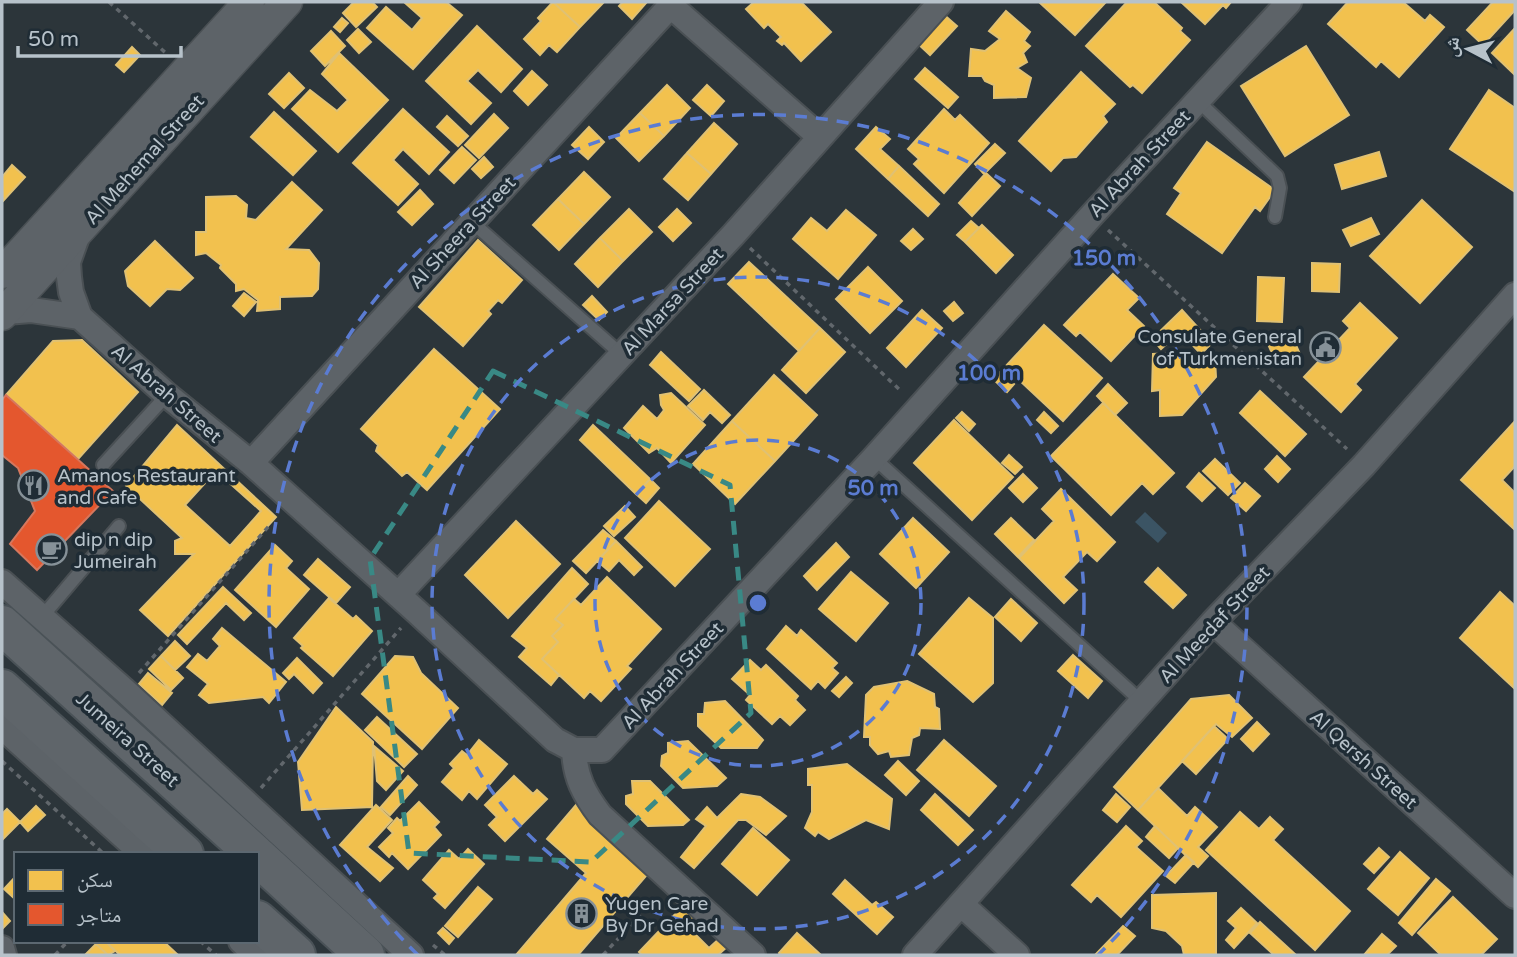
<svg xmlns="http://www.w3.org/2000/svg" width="1517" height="957" font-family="'Varela Round','Noto Naskh Arabic',sans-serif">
<rect width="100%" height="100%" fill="#2c353a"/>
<!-- water -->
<path fill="#3b5464" d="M1145,512L1167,533L1158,543L1135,522Z"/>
<!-- homes -->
<path fill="#f2c14e" stroke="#e0c173" stroke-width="2" fill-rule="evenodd" d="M354,2H372L377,7L356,27L343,13Z
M404,2H446L462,15L413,69L367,28L386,7L412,30L422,18Z
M553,2L580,27L557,52L549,45L540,55L524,39L541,21L538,18Z
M553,2H604L580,27Z
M623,2H645L646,3L632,19L619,6Z
M754,2H801L831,32L801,61L784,43L782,45L777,41L781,37L768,24L764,28L746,9Z
M1039,2H1106L1075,35Z
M1127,2H1154L1182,28L1180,31L1190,40L1142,93L1133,85L1130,87L1086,46Z
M1181,2H1231L1226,8L1223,5L1205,24Z
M1348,2H1403L1425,21L1430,15L1444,27L1399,77L1381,61L1376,67L1328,24Z
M1493,2H1515V10L1483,45L1467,30Z
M1006,11L1030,32L1024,41L1030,46L1023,53L1027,62L1017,68L1031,78L1026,97L994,98V85L985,81L982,76H969L971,49L985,51L1000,39L989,31Z
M942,13L957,26L930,55L916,42Z
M342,18L348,23L340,32L334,27Z
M477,26L522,69L501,92L478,70L467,81L491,103L471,124L426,81Z
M1515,28V72L1514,74L1492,53Z
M358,29L371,42L359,53L347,40Z
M331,31L345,46L325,66L311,51Z
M1306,46L1349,115L1285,156L1241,86Z
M132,47L140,55L124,72L116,65Z
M339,53L388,100L338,152L292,109L310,90L337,111L348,100L322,74Z
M925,68L958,97L948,108L915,79Z
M532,71L547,85L528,105L514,91Z
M1081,72L1115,104L1103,116L1107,122L1076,157L1063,158L1051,171L1019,141Z
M289,73L304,88L284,108L269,94Z
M667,85L690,108L664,136L640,113Z
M707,85L724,101L711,116L693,100Z
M1489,90L1515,108V192L1450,149Z
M403,109L449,152L429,174L403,149L393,160L418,184L398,205L353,163Z
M944,109L955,120L960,115L989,143L944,193L914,164L919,159L908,149Z
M274,112L316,151L293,175L251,137Z
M640,113L664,136L639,161L616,138Z
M494,114L508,128L479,158L465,145Z
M447,116L468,136L458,146L437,127Z
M714,123L737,144L711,174L687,153Z
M589,127L604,142L588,159L572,145Z
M876,127L890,139L880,149L899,166L888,179L856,149Z
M1207,142L1275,190L1260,211L1255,207L1222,253L1167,214L1181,193L1174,188Z
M995,144L1005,153L984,174L975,164Z
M462,147L476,160L454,183L440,170Z
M1379,152L1386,176L1342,189L1335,165Z
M687,153L711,174L688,200L664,179Z
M484,157L493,167L481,178L472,169Z
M12,165L25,177L3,201L2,177Z
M899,166L939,204L928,216L888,179Z
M584,172L610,197L584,224L558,199Z
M986,173L1000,186L972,216L959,203Z
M292,182L322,210L286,249L309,250L319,263L318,289L312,296L280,297V309L257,311L258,300L244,289L236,291V284L220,268L221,265L206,253L196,255V232H206V197L236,196L247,205L246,218L256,220Z
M420,190L433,204L412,225L398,212Z
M558,199L584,224L559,250L533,225Z
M1422,200L1472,247L1420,303L1370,256Z
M629,209L652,232L623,261L600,238Z
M677,209L691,223L673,241L659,227Z
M846,210L876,235L838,279L793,239L811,218L827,231Z
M1371,218L1379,234L1351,246L1343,230Z
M971,221L979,228L965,242L957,235Z
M982,225L1013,255L996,273L965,242Z
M913,229L923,239L911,250L901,241Z
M600,238L623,261L598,287L575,264Z
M478,240L522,280L502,303L498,300L488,311L491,314L463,346L419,307Z
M155,241L193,278L180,290L167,289L150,306L128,286L125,271Z
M749,262L820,328L799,351L728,284Z
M1312,263L1340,264L1339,292L1312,291Z
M868,267L902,301L870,333L836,299Z
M1113,274L1139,298L1127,310L1144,326L1111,361L1080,332L1076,336L1064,325Z
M1258,277L1284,278L1282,322L1257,321Z
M244,293L256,302L244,316L233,306Z
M592,296L607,312L599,320L583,305Z
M954,302L963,313L953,321L944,311Z
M1360,303L1397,338L1355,384L1361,390L1341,412L1304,377L1350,328L1343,321Z
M922,310L942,328L906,367L887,348Z
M1182,310L1212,343L1201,354L1180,332L1161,349L1152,339Z
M1044,325L1102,378L1063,421L1005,367Z
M820,328L845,352L806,393L782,370Z
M1290,332L1300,354L1277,364L1267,342Z
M82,340L138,392L78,459L6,395L53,341Z
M434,349L500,409L427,490L407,472L402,476L376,451L378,445L361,429Z
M661,352L700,389L689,401L650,365Z
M1188,352L1187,359H1215L1216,377L1182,415L1160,416V390L1152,391L1153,354Z
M1000,372L1014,384L1007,392L993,379Z
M774,375L817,415L775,461L732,421Z
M1108,384L1127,403L1115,415L1097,396Z
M704,390L730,415L722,423L710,412L703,420L688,406Z
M1260,391L1306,434L1285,456L1240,413Z
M671,393L705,425L671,463L657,448L649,453L624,428L643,406L657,419L664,410L661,405L660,395Z
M1103,403L1174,473L1153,494L1142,483L1111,515L1051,456Z
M962,412L975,424L969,431L956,418Z
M1044,412L1058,426L1051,433L1037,420Z
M954,420L1013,477L972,520L914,463Z
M732,421L775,461L735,504L693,464Z
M1515,421V466L1502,480L1515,493V530L1461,480Z
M177,425L276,517L168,636L140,610L194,554H175V541L182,538L126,486ZM216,471L261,511L230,546L185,505Z
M593,425L650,479L636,494L580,440Z
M1009,455L1022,467L1015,474L1002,463Z
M1277,456L1290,469L1278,482L1265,469Z
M1215,459L1240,483L1228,495L1203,471Z
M1199,473L1215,488L1202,501L1187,487Z
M1023,474L1037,488L1023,502L1009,488Z
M650,479L659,488L646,503L636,494Z
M1245,483L1260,496L1246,511L1231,498Z
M1061,489L1115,542L1097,561L1087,552L1063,577L1077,590L1064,603L1019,558L1054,521L1042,509Z
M659,501L710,549L675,586L625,538Z
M625,506L635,517L614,536L604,526Z
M913,518L949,552L916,588L880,554Z
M1011,518L1034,540L1018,557L995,534Z
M516,521L560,564L508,618L465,575Z
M603,530L616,541L586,573L573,561Z
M616,541L642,567L634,575L619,560L609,571L597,561Z
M836,543L849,557L817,590L804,576Z
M275,545L292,561L286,568L309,589L276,627L235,590Z
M318,559L350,587L336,603L304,575Z
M572,568L588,584L555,619L563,625L552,636L558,642L542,659L559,675L551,685L519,657L527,648L512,636Z
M1158,568L1186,595L1173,608L1145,582Z
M851,572L888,603L856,641L819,609Z
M607,577L661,629L627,666L631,669L601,701L590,691L584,698L542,659L558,642L552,636L563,625L555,619L574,599L581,605Z
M223,587L251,613L244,620L226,603L187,644L178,635Z
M1500,592L1515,606V689L1460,638Z
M329,598L353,619L356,616L372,631L333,676L301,648L303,646L294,638Z
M969,598L993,618V683L973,702L919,654Z
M1011,599L1037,623L1021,641L995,617Z
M786,626L797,636L801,630L837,663L832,668L838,673L825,688L818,681L811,689L767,649Z
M222,628L286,682L269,703L263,697L209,703L199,695L208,684L187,667L198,654L207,661L220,646L213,639Z
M175,641L190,656L175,670L161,656Z
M1073,655L1102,681L1088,698L1058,671Z
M161,656L183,678L171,690L149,669Z
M395,656L413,657L421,673L458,708L422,749L362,694Z
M297,658L322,683L313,693L294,674L289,679L283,673Z
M750,660L761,670L766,665L798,696L795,700L805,710L790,725L780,716L772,724L746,700L750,695L732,679Z
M148,673L172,693L162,705L139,684Z
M846,677L852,683L839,697L832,691Z
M907,681L934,694L935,707L939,709L940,729L920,728L919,735L912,738L909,755L891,757L889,751L878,754L870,745V737H864L866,695L874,687Z
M1229,695L1252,718L1232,737L1216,724L1138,810L1114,787L1191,699Z
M725,701L763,740L757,748H721L698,726V714H704L705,703Z
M336,707L373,742L372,807L302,810L298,762Z
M377,717L417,754L404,767L365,730Z
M1257,722L1269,734L1253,751L1241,739Z
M1214,726L1228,739L1196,774L1182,761Z
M479,740L507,764L477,799L469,791L462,800L442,782L454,768L450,764L462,751L467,755Z
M944,740L996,786L969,816L917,770Z
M688,741L726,778L717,786L683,788L661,766L662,756L668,753V743Z
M374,746L403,771L386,790L377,781Z
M898,761L919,781L906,795L885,775Z
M847,764L892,799L889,829L866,820L829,839L818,832L815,836L805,828L812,812V785H808V769Z
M408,776L417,785L390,815L381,807Z
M514,776L533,794L537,790L547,799L505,841L489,825L497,817L485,805Z
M632,781H650L689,820L683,825L648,826L626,804V796L633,794Z
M1158,788L1187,816L1195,807L1217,827L1198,847L1208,856L1198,867L1138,810Z
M741,794L760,797L786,816L766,835L746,820H738L694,868L681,857L706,826L696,819L707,807L717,818Z
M935,794L973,830L958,845L921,810Z
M1116,794L1130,807L1117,822L1103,810Z
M419,802L439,822L434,827L441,835L408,869L392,853L389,857L379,847L393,833L388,828L397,818L400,821Z
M376,805L392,820L367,847L393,868L380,881L340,845Z
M576,805L651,870L578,955H516L586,873L547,839Z
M36,806L45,815L28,831L20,822Z
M7,809L20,822L2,840V814Z
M1240,812L1259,829L1270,817L1283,829L1273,840L1350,911L1315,950L1206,850Z
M1126,826L1142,841L1136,847L1163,871L1121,917L1097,895L1091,902L1072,885Z
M1155,826L1178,848L1169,858L1146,837Z
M753,828L789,860L757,895L722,864Z
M1379,848L1389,857L1374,873L1364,864Z
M468,849L484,864L445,908L434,898L438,894L423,880L449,850L459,859Z
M1400,852L1429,878L1398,915L1368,889Z
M1186,855L1194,862L1175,883L1166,876Z
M16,876V900L4,889Z
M1436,879L1450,891L1412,935L1399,923Z
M845,880L872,905L876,902L893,917L877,934L833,894Z
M478,887L492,899L458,937L445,926Z
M1216,893V955H1184L1182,946L1166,931L1152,928V895Z
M1453,897L1497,939L1481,955H1441L1418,933Z
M683,906L698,921L690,929L709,948L720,938L728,946L718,955H642L639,952Z
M1241,908L1257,923L1234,948L1226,940L1236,928L1228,921Z
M2,912L10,921L2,929Z
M1260,922L1296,955H1274L1250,933Z
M1123,926L1135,936L1117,955H1095Z
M443,928L454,938L449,944L438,933Z
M797,933L821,955H781L779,953Z
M1382,934L1396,946L1387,955H1364Z
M98,941H105L115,951L108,955L96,944Z
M105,941H163L178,955H120Z
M96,944L108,955H85Z"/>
<!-- shops -->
<path fill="#e4572e" stroke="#d6775d" stroke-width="2" d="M6,395L113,491L37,570L10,544L35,511L18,468L2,455V400Z"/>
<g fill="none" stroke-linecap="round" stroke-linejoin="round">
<defs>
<path id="service" d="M1198,101L1277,176L1280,188L1275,217
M472,222L622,355
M874,458L1142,702
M103,465L167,395
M41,618L119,526"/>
<path id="minor" d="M671,6L820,137
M78,234L68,262L69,277L71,292L80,317L167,395L251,463L416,611L555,740L574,750H602L874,458L1092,215L1289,2
M6,312L31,310L80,317
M251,463L674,2
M2,582L124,690L411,955
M398,595L734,234L941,2
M1213,622L1515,896
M2,727L143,854
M574,750C575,777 584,794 600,815L753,955
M962,905L1017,955
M241,941L256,955
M2,948L4,955
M915,955L1213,622L1364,465L1515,295"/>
<path id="tertiary" d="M2,273L249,2
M2,315L287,2"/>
<path id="primary" d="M2,625L255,854
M2,689L184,854
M257,856L365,955
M257,920L296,955"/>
</defs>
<!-- service casing -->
<use href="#service" stroke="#4a5054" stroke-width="16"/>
<!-- minor casing -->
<use href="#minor" stroke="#4a5054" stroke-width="28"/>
<!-- tertiary casing -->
<use href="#tertiary" stroke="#4a5054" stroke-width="33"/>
<!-- primary casing -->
<use href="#primary" stroke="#4a5257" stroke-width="42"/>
<!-- path -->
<path stroke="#61676c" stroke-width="3.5" stroke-dasharray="5 5" stroke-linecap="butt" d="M109,2L168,55
M1108,230L1347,449
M750,248L902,392
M139,673L269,526
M2,761L104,854
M261,788L401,628
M200,941L216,955
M433,945L445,955
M55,955L68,941
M603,955L656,898"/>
<!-- service -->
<use href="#service" stroke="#5d6368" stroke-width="12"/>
<!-- minor -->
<use href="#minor" stroke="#5d6368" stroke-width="24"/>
<!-- tertiary -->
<use href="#tertiary" stroke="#5d6368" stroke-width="30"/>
<!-- primary -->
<use href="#primary" stroke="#5f656a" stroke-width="38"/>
</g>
<!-- marked area -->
<path fill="none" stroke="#398985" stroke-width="5" stroke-dasharray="14 9" stroke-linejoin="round" d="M493,371L730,485L751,713L591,862L409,853L370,559Z"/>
<!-- distance rings -->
<g fill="none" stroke="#5b7cd2" stroke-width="3.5" stroke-dasharray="12 9">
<circle cx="758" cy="603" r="163"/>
<circle cx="758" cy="603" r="326"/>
<path d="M418 955A489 489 0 1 1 1098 955"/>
</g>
<!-- icons -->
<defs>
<symbol id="civic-ring" viewBox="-11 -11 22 22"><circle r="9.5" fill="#1f2c35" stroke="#869198" stroke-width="1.5"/><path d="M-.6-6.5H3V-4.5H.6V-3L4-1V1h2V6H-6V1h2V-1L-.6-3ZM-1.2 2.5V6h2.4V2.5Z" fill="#869198"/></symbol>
<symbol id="restaurant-ring" viewBox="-11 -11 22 22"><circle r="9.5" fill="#1f2c35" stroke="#869198" stroke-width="1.5"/><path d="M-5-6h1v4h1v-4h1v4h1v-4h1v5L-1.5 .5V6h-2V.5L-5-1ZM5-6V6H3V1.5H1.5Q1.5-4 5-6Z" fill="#869198"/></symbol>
<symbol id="cafe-ring" viewBox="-11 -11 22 22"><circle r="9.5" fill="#1f2c35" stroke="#869198" stroke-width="1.5"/><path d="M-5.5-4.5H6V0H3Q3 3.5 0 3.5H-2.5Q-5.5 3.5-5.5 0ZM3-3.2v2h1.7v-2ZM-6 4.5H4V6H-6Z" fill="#869198"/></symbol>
<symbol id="building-ring" viewBox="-11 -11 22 22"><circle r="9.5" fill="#1f2c35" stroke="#869198" stroke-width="1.5"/><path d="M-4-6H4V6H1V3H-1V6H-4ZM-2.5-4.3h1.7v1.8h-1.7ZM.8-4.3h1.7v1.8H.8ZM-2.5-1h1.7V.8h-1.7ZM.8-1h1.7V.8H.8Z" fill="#869198"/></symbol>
</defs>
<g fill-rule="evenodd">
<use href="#civic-ring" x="1308" y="330" width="35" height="35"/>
<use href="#restaurant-ring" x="16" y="468" width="35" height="35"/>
<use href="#cafe-ring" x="34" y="532" width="35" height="35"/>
<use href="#building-ring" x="564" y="896" width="35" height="35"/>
</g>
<g text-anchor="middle" stroke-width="7" stroke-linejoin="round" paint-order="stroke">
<!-- street labels -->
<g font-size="19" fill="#b7c2ca" stroke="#1f2c35">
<text transform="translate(144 159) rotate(-48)" y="7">Al Mehemal Street</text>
<text transform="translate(1139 163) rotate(-47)" y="7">Al Abrah Street</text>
<text transform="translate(462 232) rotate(-47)" y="7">Al Sheera Street</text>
<text transform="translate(672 301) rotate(-47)" y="7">Al Marsa Street</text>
<text transform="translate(167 393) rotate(41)" y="7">Al Abrah Street</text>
<text transform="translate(1214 624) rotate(-47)" y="7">Al Meedaf Street</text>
<text transform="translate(672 675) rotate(-47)" y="7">Al Abrah Street</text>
<text transform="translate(128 739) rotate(42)" y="7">Jumeira Street</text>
<text transform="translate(1364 759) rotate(42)" y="7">Al Qersh Street</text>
</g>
<!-- poi labels -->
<g font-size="19" fill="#b7c2ca" stroke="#1f2c35" text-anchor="start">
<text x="1302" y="343" text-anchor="end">Consulate General<tspan x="1302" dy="22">of Turkmenistan</tspan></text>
<text x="57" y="482">Amanos Restaurant<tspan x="57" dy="22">and Cafe</tspan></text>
<text x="74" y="546">dip n dip<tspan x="74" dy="22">Jumeirah</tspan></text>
<text x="605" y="910">Yugen Care<tspan x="605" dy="22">By Dr Gehad</tspan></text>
</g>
</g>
<circle cx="758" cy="603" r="10" fill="#5b7cd2" stroke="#1f2c35" stroke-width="3.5"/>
<g font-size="21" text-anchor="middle" font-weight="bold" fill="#5b7cd2" stroke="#1f2c35" stroke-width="7" stroke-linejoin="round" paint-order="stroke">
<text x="1104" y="265">150 m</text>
<text x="989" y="380">100 m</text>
<text x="873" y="495">50 m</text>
</g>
<!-- border -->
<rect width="1517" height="957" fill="none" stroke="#b7c2ca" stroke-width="7"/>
<!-- legend -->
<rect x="14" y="852" width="245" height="91" fill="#1f2c35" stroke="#5c6871" stroke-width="2"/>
<rect x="28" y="870" width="35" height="21" fill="#f2c14e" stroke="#5c6871" stroke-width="2"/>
<text x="77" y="887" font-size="21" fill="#b7c2ca">سكن</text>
<rect x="28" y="904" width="35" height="21" fill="#e4572e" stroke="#5c6871" stroke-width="2"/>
<text x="77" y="922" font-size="21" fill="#b7c2ca">متاجر</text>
<!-- north arrow -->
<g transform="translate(1468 49) rotate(277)" stroke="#1f2c35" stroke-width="5" paint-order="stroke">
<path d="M0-5L12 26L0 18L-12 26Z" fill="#b7c2ca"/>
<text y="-10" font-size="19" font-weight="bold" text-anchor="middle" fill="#b7c2ca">ش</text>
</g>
<!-- scale -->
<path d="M18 46v10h163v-10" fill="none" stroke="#b7c2ca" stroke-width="3.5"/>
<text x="28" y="46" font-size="21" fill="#b7c2ca" stroke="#1f2c35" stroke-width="5" paint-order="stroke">50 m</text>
</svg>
